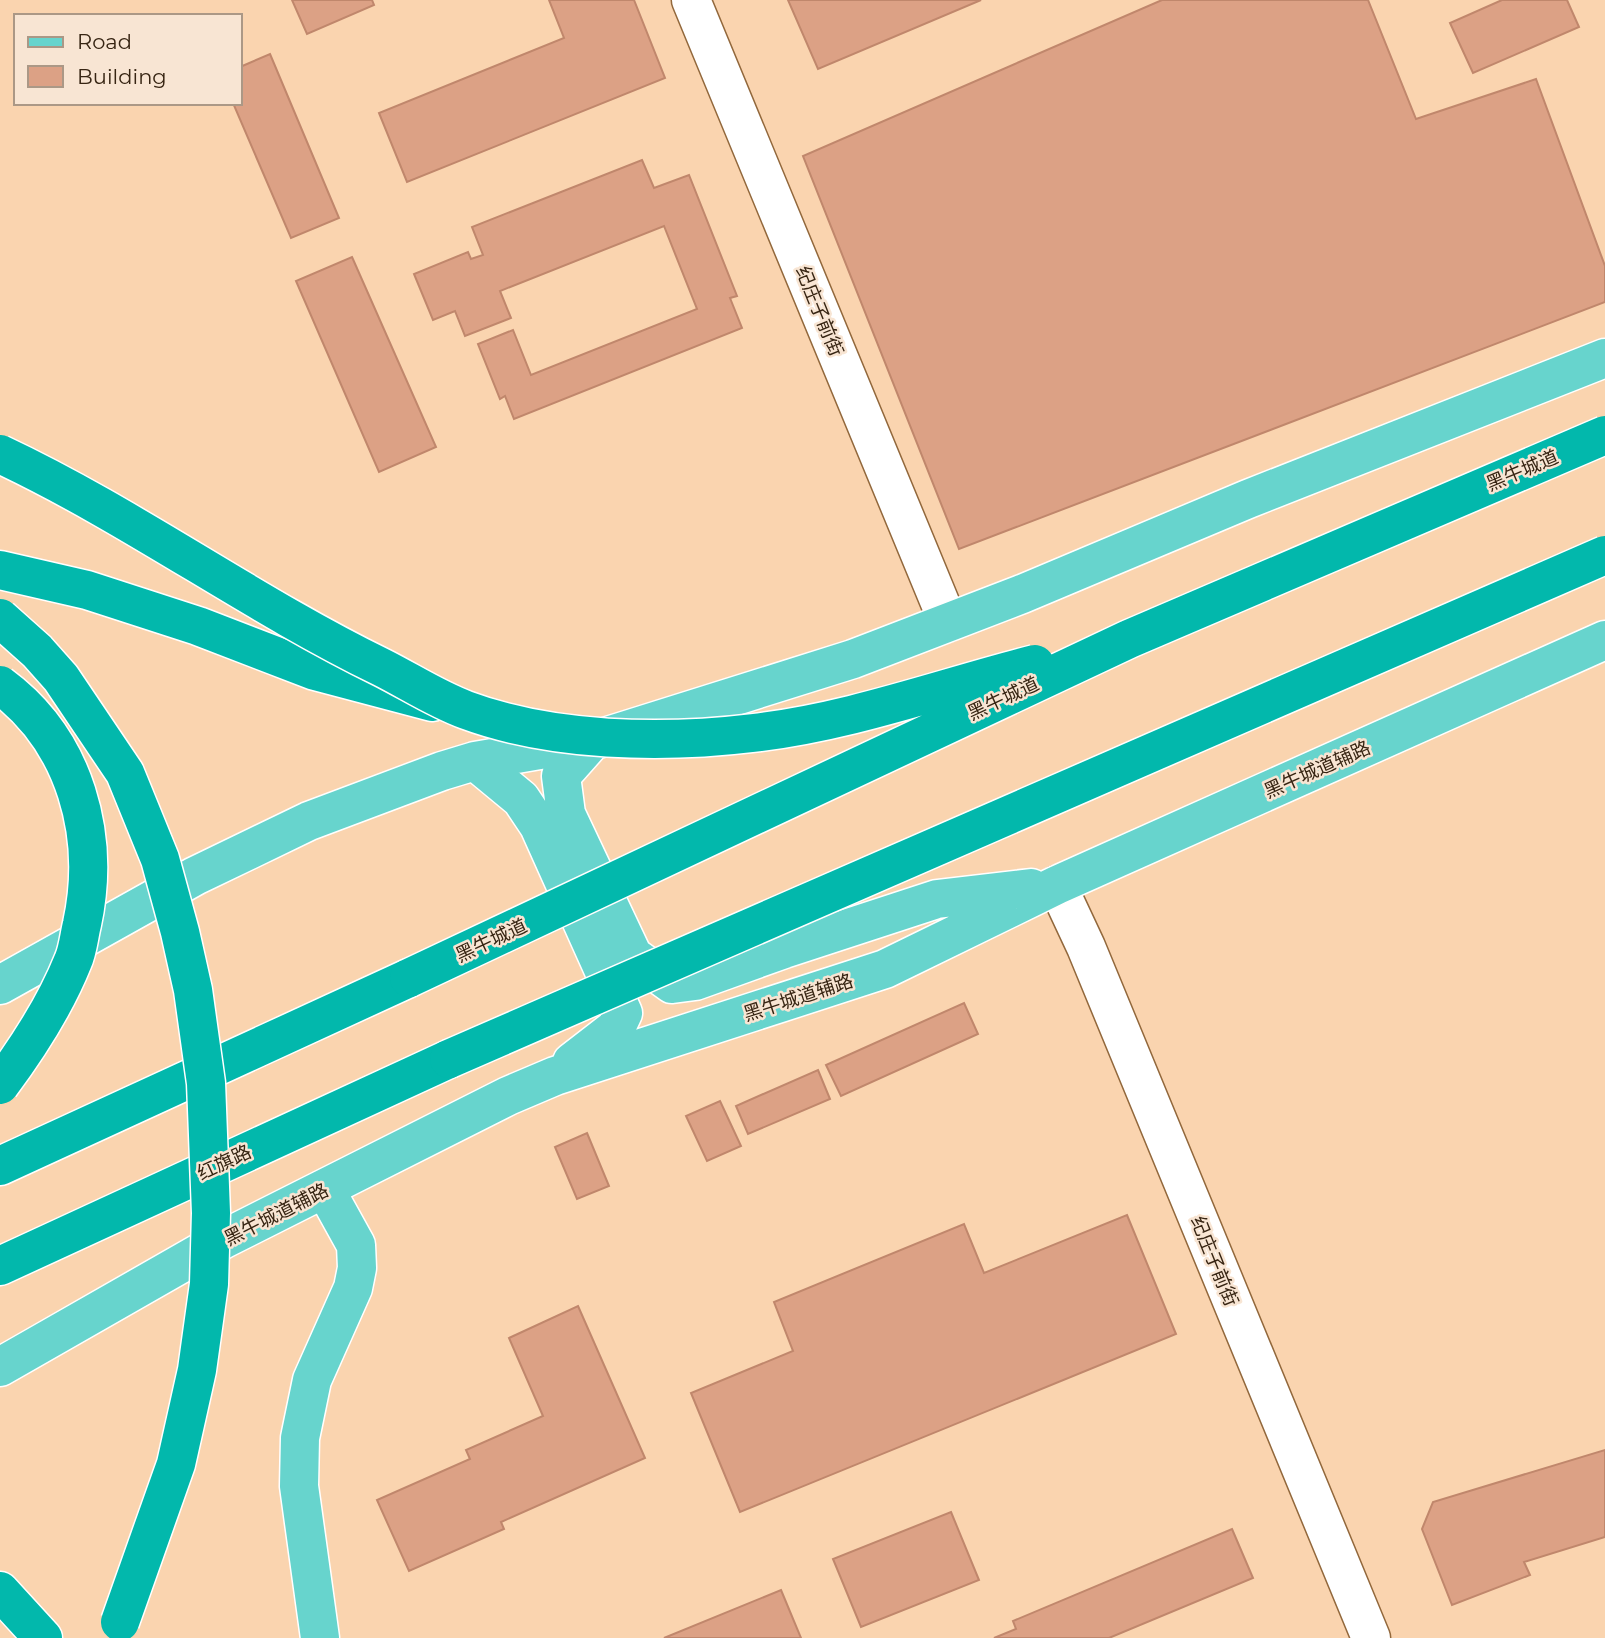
<svg xmlns="http://www.w3.org/2000/svg" width="1605" height="1638" font-family="Montserrat,'Noto Sans SC',sans-serif">
<rect width="100%" height="100%" fill="#fad4af"/>
<!-- building -->
<path fill="#dca185" stroke="#c0876c" stroke-width="2" d="M292,0H372L374,5L307,34Z
M549,0H634L665,78L407,182L379,113L564,38Z
M788,0H981L818,69Z
M1162,0H1368L1416,119L1536,79L1605,266V302L959,549L803,156Z
M1502,0H1567L1579,27L1473,73L1450,23Z
M270,54L339,218L291,238L233,103H240V67Z
M642,160L654,188L689,175L737,296L730,298L742,328L514,419L505,396L500,399L478,344L513,330L531,375L697,309L664,226L500,291L511,318L465,336L455,311L433,320L414,274L468,252L471,259L483,255L472,227Z
M352,257L436,447L379,472L296,281Z
M964,1003L978,1034L841,1096L826,1065Z
M818,1070L830,1099L748,1134L736,1106Z
M720,1101L741,1146L707,1161L686,1116Z
M587,1133L609,1186L577,1199L555,1147Z
M1127,1215L1176,1334L740,1512L691,1393L793,1351L774,1302L964,1224L984,1273Z
M578,1306L645,1458L501,1522L504,1529L409,1571L377,1500L470,1459L466,1450L543,1416L509,1338Z
M1605,1450V1537L1524,1562L1530,1575L1452,1605L1422,1529L1433,1502Z
M951,1512L979,1580L861,1627L833,1559Z
M1232,1529L1253,1578L1109,1638H994L1016,1629L1013,1621Z
M781,1590L801,1638H664Z"/>
<g fill="none" stroke-linecap="round" stroke-linejoin="round">
<defs>
<path id="minor" d="M691,0L948,622
M1057,885L1086,947L1371,1638"/>
<path id="major" d="M592,741L561,776L566,814L633,956L672,984L695,981L784,949L937,899L1031,888
M475,761L521,799L539,826L623,1013L616,1028L572,1062
M0,985L195,876L309,821L442,771L475,761L592,741L853,659L1022,594L1248,499L1605,358
M0,1367L224,1239L508,1096L555,1076L885,969L1057,885L1605,640
M320,1638L299,1486L300,1438L312,1380L353,1288L357,1268L356,1245L325,1189"/>
<path id="highway" d="M0,570L87,590L198,626L315,671L432,702
M0,1166L409,978
M0,1266L449,1059
M0,1591L43,1638"/>
</defs>
<!-- minor casing -->
<use href="#minor" stroke="#92683c" stroke-width="41"/>
<!-- major casing -->
<use href="#major" stroke="#fff" stroke-width="41"/>
<!-- highway casing -->
<use href="#highway" stroke="#fff" stroke-width="41"/>
<!-- minor -->
<use href="#minor" stroke="#fff" stroke-width="38"/>
<!-- major -->
<use href="#major" stroke="#67d4cd" stroke-width="38"/>
<!-- highway -->
<use href="#highway" stroke="#02b8ac" stroke-width="38"/>
<defs>
<path id="highway-bridge" d="M0,454C132,516 250,603 381,667C409,681 436,699 466,710C552,742 662,744 753,733C850,722 941,688 1035,664
M0,618L37,651L61,678L125,773L160,859L180,932L193,990L206,1083L211,1213L209,1284L197,1370L176,1464L120,1622
M0,685C76,741 101,836 82,924C79,936 78,950 73,961C55,1006 29,1046 0,1085
M409,978L1129,639L1605,435
M449,1059L1605,555"/>
</defs>
<!-- highway-bridge casing -->
<use href="#highway-bridge" stroke="#fff" stroke-width="41" stroke-linecap="butt"/>
<!-- highway-bridge -->
<use href="#highway-bridge" stroke="#02b8ac" stroke-width="38"/>
</g>
<g text-anchor="middle" stroke-width="5" stroke-linejoin="round" paint-order="stroke">
<!-- street labels -->
<g font-size="19" fill="#372513" stroke="#f8e5d3">
<text transform="translate(820 311) rotate(68)" y="7">纪庄子前街</text>
<text transform="translate(1522 470) rotate(-23)" y="7">黑牛城道</text>
<text transform="translate(1003 698) rotate(-25)" y="7">黑牛城道</text>
<text transform="translate(1317 769) rotate(-24)" y="7">黑牛城道辅路</text>
<text transform="translate(491 940) rotate(-25)" y="7">黑牛城道</text>
<text transform="translate(798 997) rotate(-18)" y="7">黑牛城道辅路</text>
<text transform="translate(224 1162) rotate(-25)" y="7">红旗路</text>
<text transform="translate(276 1214) rotate(-27)" y="7">黑牛城道辅路</text>
<text transform="translate(1215 1261) rotate(68)" y="7">纪庄子前街</text>
</g>
</g>
<!-- legend -->
<rect x="14" y="14" width="228" height="91" fill="#f8e5d3" stroke="#ab9886" stroke-width="2"/>
<rect x="28" y="37" width="35" height="10" fill="#67d4cd" stroke="#ab9886" stroke-width="2"/>
<text x="77" y="49" font-size="21" fill="#372513">Road</text>
<rect x="28" y="66" width="35" height="21" fill="#dca185" stroke="#ab9886" stroke-width="2"/>
<text x="77" y="84" font-size="21" fill="#372513">Building</text>
</svg>
